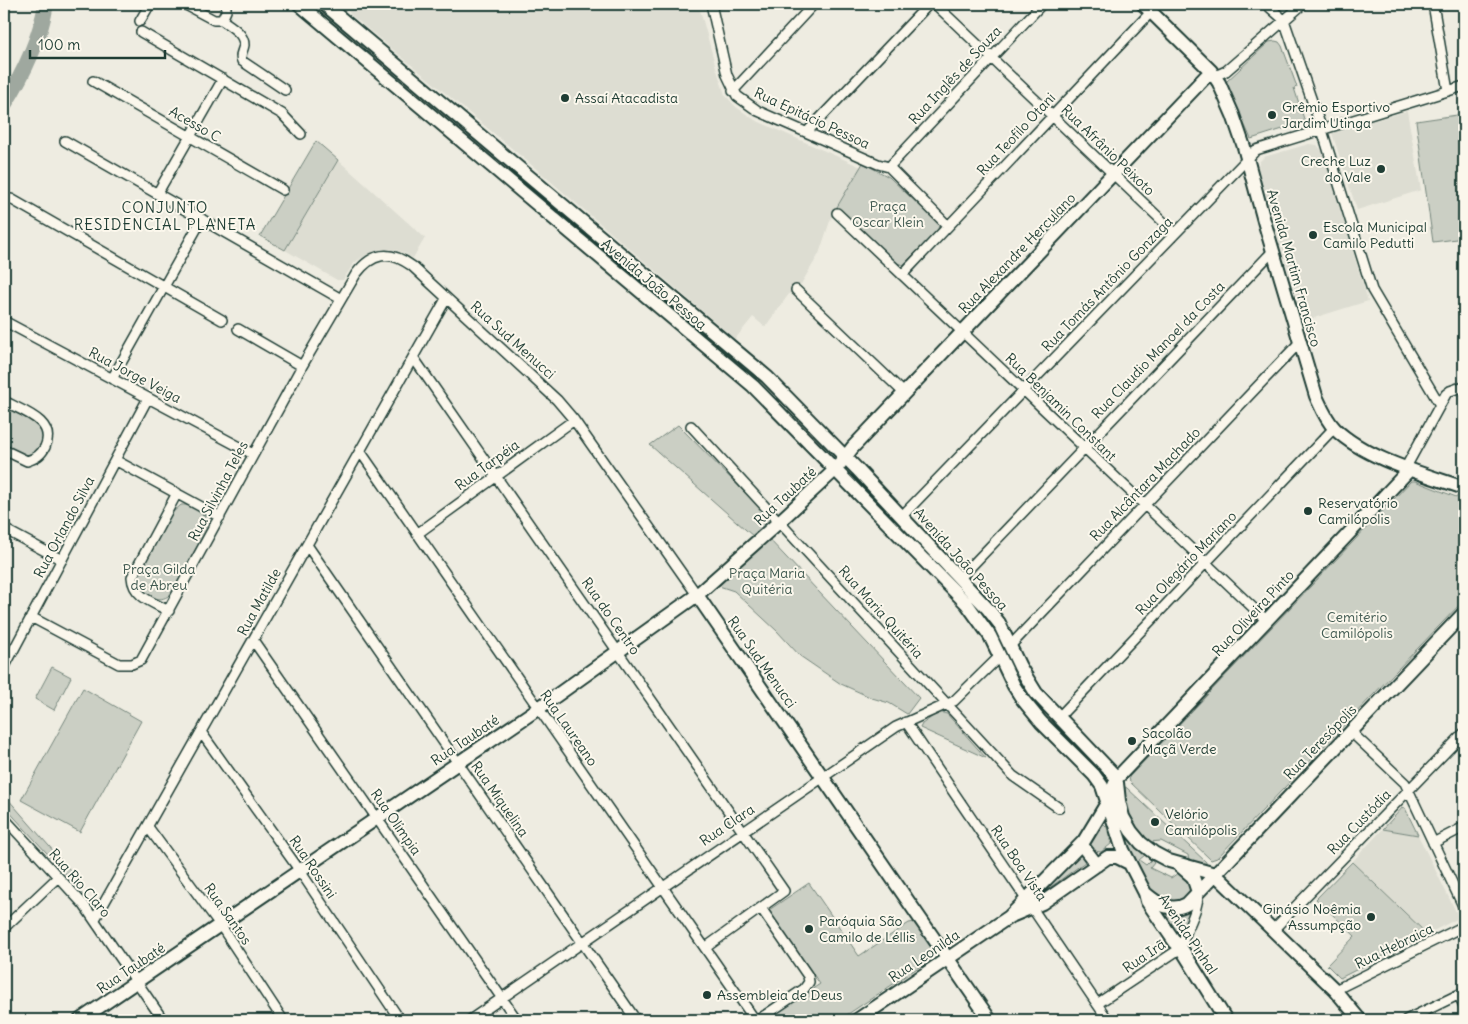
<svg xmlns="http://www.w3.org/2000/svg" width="1468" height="1024" font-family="Delius,sans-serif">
<rect width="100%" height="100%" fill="#eeece1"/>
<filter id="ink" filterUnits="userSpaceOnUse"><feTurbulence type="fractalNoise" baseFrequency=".02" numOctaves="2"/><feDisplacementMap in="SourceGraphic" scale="10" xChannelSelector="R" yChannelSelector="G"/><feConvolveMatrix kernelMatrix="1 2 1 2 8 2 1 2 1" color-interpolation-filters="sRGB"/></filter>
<g filter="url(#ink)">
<!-- built -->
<path fill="#ddddd2" d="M344,4H696L700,10L715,64L725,95L736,107L755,120L861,167L831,218L819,254L801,284L789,294L765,327L753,317L735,339L521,156L351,15Z
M1407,111L1421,190L1357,210L1332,133Z
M1309,144L1317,145L1323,152L1368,301L1304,321L1258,169L1259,162L1264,157Z
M338,160L425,238L413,258L404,253L395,250L377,251L361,258L354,263L343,280H337L285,250Z
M1383,829L1418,835L1459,918L1427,934L1352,862Z"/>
<!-- green -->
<path fill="#cbcfc4" stroke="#75867c" d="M1275,41L1279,42L1282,46L1297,87L1294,88L1305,122L1251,139L1237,108L1234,109L1224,85L1227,81L1269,42Z
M1464,114V238L1433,242L1416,121Z
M316,141L338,160L285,250L260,236Z
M863,163L889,177L939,224L938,230L903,265L897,263L837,207Z
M4,406L36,423L41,427L44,435C41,446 38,454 26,456L4,445Z
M678,425L773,521L754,537L650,445Z
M1411,481H1415L1464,500V600L1217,858L1211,860L1130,782L1129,777Z
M181,505C193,504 209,514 207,528L172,593C161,604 148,598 138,588L136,579L172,513Z
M768,538L919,698L907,714L889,703L872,698L841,684L800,656L777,631L734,591L719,586Z
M52,667L71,677L54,710L35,699Z
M83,688L141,721L80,832L21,800Z
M939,712L947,714L986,758L920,728L922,724Z
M1125,787L1127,788L1206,862V865L1189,862L1188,855L1161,841L1149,842C1134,827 1124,809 1125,787Z
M7,798L70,870L67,875L4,806Z
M1403,807L1405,808L1418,835L1383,829Z
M1104,824L1107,827L1111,844L1101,852L1094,851L1091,848L1090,841L1102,825Z
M1119,825L1131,841L1145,855L1139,860L1146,865L1151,860L1154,863L1150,868L1171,878L1178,873L1187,878L1190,889C1187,899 1179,901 1170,903L1155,895L1146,883L1136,867Z
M1079,854L1086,861L1085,862L1037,897Z
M1352,862L1427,934L1340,978L1327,965L1355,936L1316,899Z
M809,883L859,956L909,923L915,922C926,930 937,946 931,959L839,1020H769L771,1016L820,984L769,910Z
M1189,910L1190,913L1180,938L1164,915L1176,914Z"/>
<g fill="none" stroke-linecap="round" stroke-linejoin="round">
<!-- river -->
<path stroke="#9fa89f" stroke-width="16" d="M4,105C23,75 40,39 46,4"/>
<defs>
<path id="street" d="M184,4L214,20H222L226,11V4
M711,4L727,75L737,96L758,111L878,164L889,167L948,226
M935,4L1175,233
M1266,4L1284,20L1322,130L1372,290L1440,405
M1433,4L1448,91
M222,20C230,26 244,33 244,45C243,52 239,54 242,61L285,90
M140,21L150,4
M141,32L282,114L301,134
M1215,76L1226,71L1303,4
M93,81L283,190
M733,91L814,4
M807,132L929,4
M65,141L341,299
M889,167L1042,4
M157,194L223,79
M11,199L222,320
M837,213L1266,620
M902,275L1151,12
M796,290L904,393
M4,321L253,454
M238,329L302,366
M413,357L784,891L705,948
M112,379L202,219
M4,401C22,411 57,421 45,447C41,455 36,458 27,461L4,450
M691,426L1013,776L1059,808
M360,451L755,1020
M115,460L220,517
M1406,467L1446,394L1450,391L1464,386
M902,516L1256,150L1464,86
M4,529L62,560
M417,534L574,420
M307,545L636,1020
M960,578L1273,251
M169,611C154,603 133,597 132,577L177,493
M31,617L119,664H132L141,660L302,366L356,274C372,253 389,249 412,266L557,400L574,420L697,595
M253,640L517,1020
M1011,645L1300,342
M4,668L148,398
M1059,717L1334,428
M906,722L1108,1020
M201,732L300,871L400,1020
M1351,732L1405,783L1464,908
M4,818L84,905L163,1020
M148,827L221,926L283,1020
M1433,843L1464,827
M95,919L446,299
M4,928L58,877
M1273,930L1464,733
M1335,990L1464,926
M1459,995L1464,1006
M1097,1004L1181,948C1185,929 1199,912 1198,892
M470,1020L896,727L954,701L1000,656
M758,1020L804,989L809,982L808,976L761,908
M1406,1020L1464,992"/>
<path id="secondary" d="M299,4L753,386L967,604L990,636L1014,686L1023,700L1041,722L1094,775L1102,786L1123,850L1145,893L1147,901L1175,942L1181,948L1226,1020
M324,4L767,377L857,469L988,609L999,623L1020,667L1036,693L1117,778
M1143,4L1211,71L1219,83L1233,115L1244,147L1264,221L1316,396C1321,407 1326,420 1335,429C1366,459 1424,474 1464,488
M697,595L990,1020
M1117,783L1119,801L1123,817L1131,831L1141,843L1154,853L1169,861L1215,874L1335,990L1360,1020
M1081,844L1097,865
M1179,865L1193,877L1198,892
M1145,893C1158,904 1171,913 1187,904L1464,613
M1011,916L1042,903L1108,857H1117L1127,862
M80,1020L539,708L697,595L780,521L836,469L853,447L1211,71
M857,1020L1009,917L1084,841L1107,803L1117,778L1410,469"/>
</defs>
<!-- street casing -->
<use href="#street" stroke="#1f3d34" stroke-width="12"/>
<!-- secondary casing -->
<use href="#secondary" stroke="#1f3d34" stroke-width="16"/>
<!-- street -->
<use href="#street" stroke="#fbf7ec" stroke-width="9"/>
<!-- secondary -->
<use href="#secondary" stroke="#fbf7ec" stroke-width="12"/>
</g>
</g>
<!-- markers -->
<g fill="#1f3d34" stroke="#fbf7ec" stroke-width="2">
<circle cx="565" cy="98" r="5"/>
<circle cx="1272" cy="115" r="5"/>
<circle cx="1381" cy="169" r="5"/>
<circle cx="1313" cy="235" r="5"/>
<circle cx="1308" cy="511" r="5"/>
<circle cx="1132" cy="741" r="5"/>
<circle cx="1155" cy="822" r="5"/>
<circle cx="1371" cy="917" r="5"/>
<circle cx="809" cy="929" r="5"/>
<circle cx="707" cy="995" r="5"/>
</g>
<g text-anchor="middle" stroke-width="4" stroke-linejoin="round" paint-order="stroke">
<!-- street labels -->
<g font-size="14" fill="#1f3d34" stroke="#fbf7ec">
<text transform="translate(955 75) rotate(-47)" y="5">Rua Inglês de Souza</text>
<text transform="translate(812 118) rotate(25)" y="5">Rua Epitácio Pessoa</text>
<text transform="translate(195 124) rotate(30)" y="5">Acesso C</text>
<text transform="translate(1016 134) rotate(-47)" y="5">Rua Teofilo Otani</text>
<text transform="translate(1108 150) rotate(44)" y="5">Rua Afrânio Peixoto</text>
<text transform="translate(1017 253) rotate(-46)" y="5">Rua Alexandre Herculano</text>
<text transform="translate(1294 268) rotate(74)" y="5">Avenida Martim Francisco</text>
<text transform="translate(654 284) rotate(40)" y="5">Avenida João Pessoa</text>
<text transform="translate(1107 284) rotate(-46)" y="5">Rua Tomás Antônio Gonzaga</text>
<text transform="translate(513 340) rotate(42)" y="5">Rua Sud Menucci</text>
<text transform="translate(1158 350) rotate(-46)" y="5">Rua Claudio Manoel da Costa</text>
<text transform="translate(135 375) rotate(28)" y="5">Rua Jorge Veiga</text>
<text transform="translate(1061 407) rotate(44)" y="5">Rua Benjamin Constant</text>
<text transform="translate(487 465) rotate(-36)" y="5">Rua Tarpéia</text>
<text transform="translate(1145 484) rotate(-46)" y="5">Rua Alcântara Machado</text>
<text transform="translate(218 491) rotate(-62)" y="5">Rua Silvinha Teles</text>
<text transform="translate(785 496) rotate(-43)" y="5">Rua Taubaté</text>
<text transform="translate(64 527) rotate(-62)" y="5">Rua Orlando Silva</text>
<text transform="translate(961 559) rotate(48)" y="5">Avenida João Pessoa</text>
<text transform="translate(1186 563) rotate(-46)" y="5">Rua Olegário Mariano</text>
<text transform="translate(259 602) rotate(-61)" y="5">Rua Matilde</text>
<text transform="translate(881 612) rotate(48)" y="5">Rua Maria Quitéria</text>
<text transform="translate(1253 613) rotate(-47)" y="5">Rua Oliveira Pinto</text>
<text transform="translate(611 616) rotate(55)" y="5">Rua do Centro</text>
<text transform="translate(762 662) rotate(55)" y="5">Rua Sud Menucci</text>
<text transform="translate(569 728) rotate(55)" y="5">Rua Laureano</text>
<text transform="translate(465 740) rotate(-34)" y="5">Rua Taubaté</text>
<text transform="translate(1320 742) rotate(-46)" y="5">Rua Teresópolis</text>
<text transform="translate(500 799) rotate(55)" y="5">Rua Miquelina</text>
<text transform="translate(396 822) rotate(55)" y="5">Rua Olímpia</text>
<text transform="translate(1359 822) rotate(-46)" y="5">Rua Custódia</text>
<text transform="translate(727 825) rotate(-34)" y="5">Rua Clara</text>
<text transform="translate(1019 863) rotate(56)" y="5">Rua Boa Vista</text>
<text transform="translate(313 867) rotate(56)" y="5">Rua Rossini</text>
<text transform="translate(80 883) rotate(49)" y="5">Rua Rio Claro</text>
<text transform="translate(228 914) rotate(55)" y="5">Rua Santos</text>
<text transform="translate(1188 934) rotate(56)" y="5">Avenida Pinhal</text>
<text transform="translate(1394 946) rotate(-26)" y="5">Rua Hebraica</text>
<text transform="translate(924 956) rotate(-34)" y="5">Rua Leonilda</text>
<text transform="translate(1144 956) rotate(-34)" y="5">Rua Irã</text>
<text transform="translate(131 968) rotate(-34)" y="5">Rua Taubaté</text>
</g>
<!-- poi labels -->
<g font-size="14" fill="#1f3d34" stroke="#fbf7ec" text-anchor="start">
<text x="575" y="103">Assaí Atacadista</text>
<text x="1282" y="112">Grêmio Esportivo<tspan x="1282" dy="16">Jardim Utinga</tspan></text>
<text x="1371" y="166" text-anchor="end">Creche Luz<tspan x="1371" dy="16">do Vale</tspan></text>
<text x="1323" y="232">Escola Municipal<tspan x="1323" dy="16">Camilo Pedutti</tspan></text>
<text x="1318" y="508">Reservatório<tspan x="1318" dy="16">Camilópolis</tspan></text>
<text x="1142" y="738">Sacolão<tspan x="1142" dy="16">Maçã Verde</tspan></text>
<text x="1165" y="819">Velório<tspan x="1165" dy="16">Camilópolis</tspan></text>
<text x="1361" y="914" text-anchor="end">Ginásio Noêmia<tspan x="1361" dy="16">Assumpção</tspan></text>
<text x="819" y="926">Paróquia São<tspan x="819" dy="16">Camilo de Léllis</tspan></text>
<text x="717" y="1000">Assembleia de Deus</text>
</g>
<!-- park labels -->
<g font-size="14" fill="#415a51" stroke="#fbf7ec">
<text x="888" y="211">Praça<tspan x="888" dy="16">Oscar Klein</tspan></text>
<text x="159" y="574">Praça Gilda<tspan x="159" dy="16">de Abreu</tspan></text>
<text x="767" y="578">Praça Maria<tspan x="767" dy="16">Quitéria</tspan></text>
<text x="1357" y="622">Cemitério<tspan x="1357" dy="16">Camilópolis</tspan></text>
</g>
<!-- neighbourhood labels -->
<g font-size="15" letter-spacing="1" fill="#1f3d34" stroke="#fbf7ec">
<text x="165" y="213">CONJUNTO<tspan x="165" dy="17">RESIDENCIAL PLANETA</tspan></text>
</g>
</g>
<!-- margin -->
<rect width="1468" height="1024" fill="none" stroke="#fbf7ec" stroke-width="20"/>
<rect x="10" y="10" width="1448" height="1004" fill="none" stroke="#1f3d34" stroke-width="2" filter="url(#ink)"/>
<!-- scale -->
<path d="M30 50v8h135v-8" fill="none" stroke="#1f3d34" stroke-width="2.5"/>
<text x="38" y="50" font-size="15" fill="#1f3d34" stroke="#fbf7ec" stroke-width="4" paint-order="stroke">100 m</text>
</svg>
